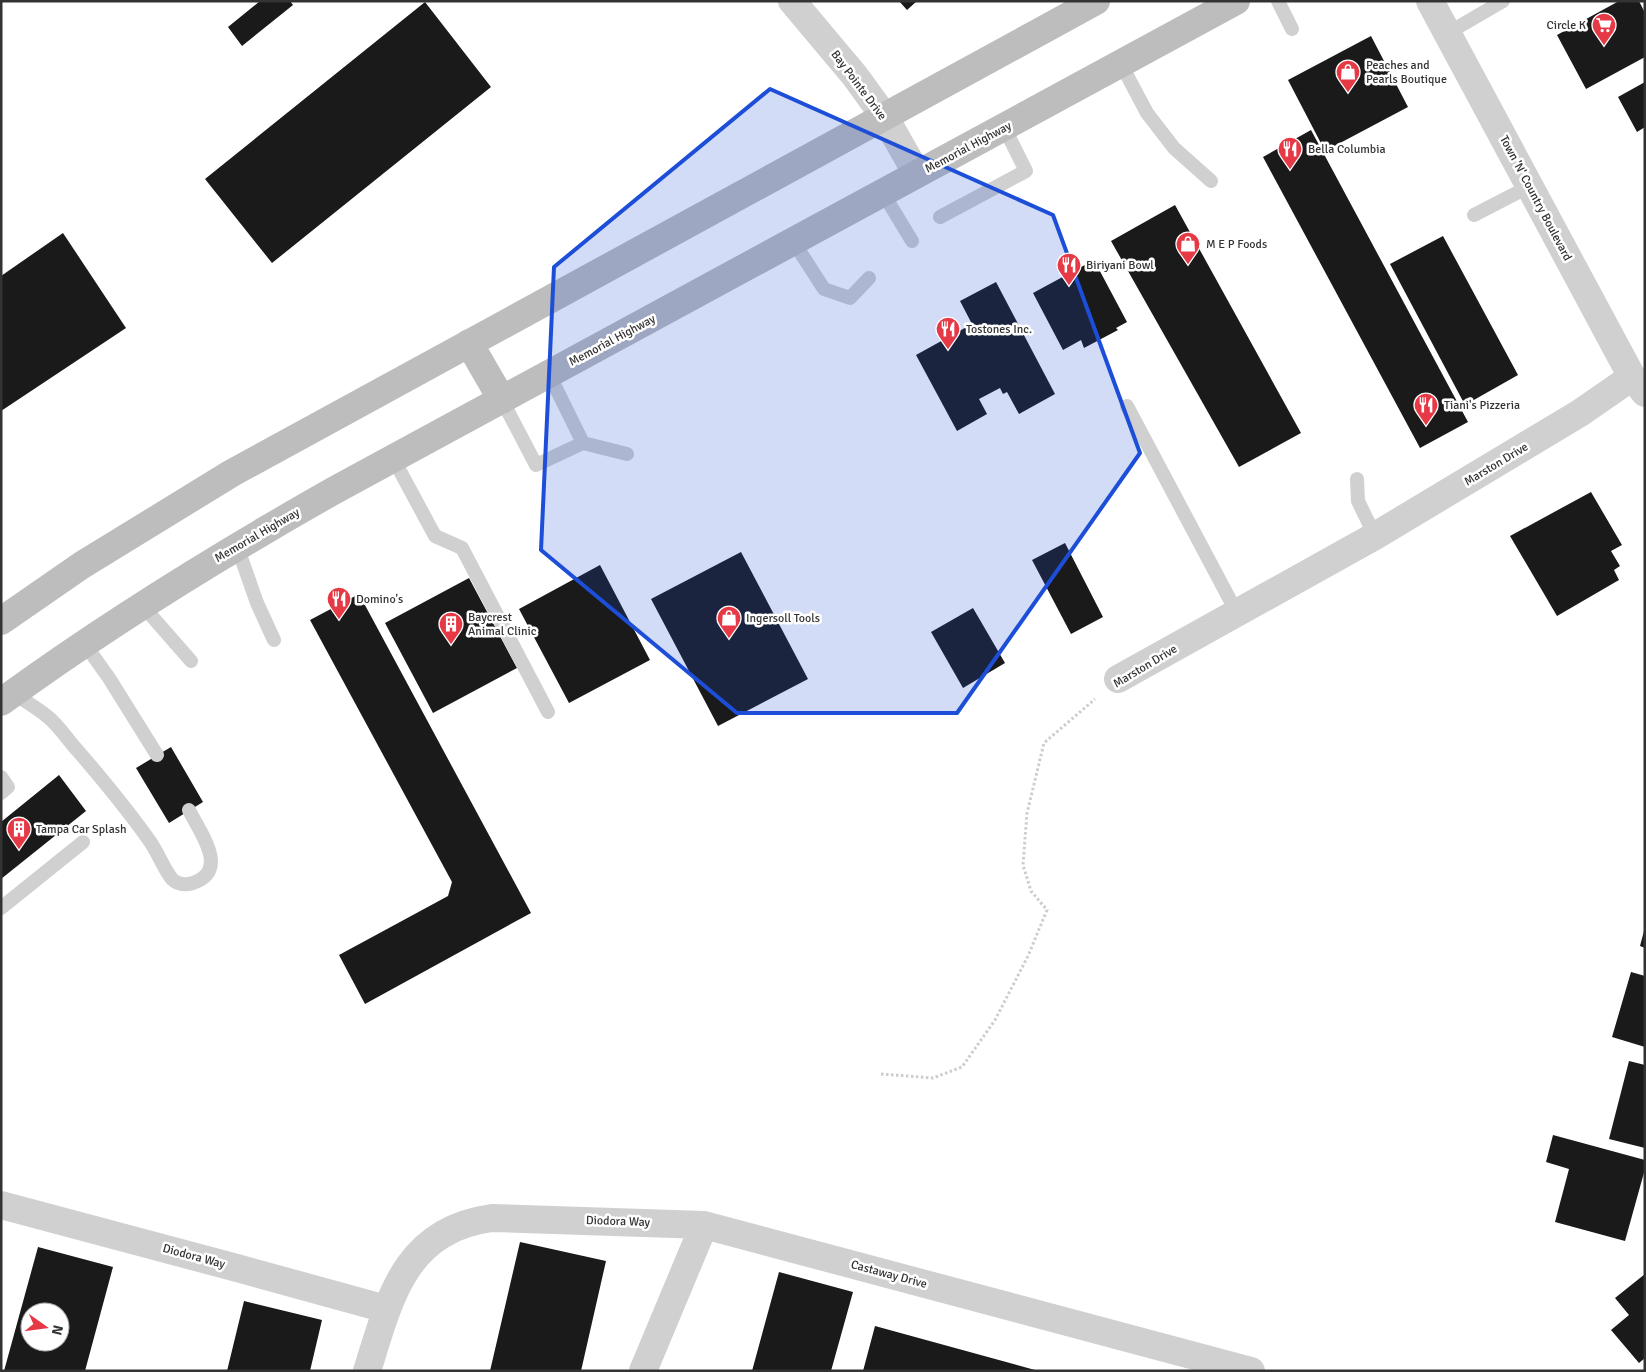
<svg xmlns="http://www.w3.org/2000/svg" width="1646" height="1372" font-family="Signika,sans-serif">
<rect width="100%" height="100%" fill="#fff"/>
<!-- building -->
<path fill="#1a1a1a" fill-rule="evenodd" d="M260,1H290L293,5L242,46L228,27Z
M899,1H917L907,10Z
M1619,1H1639L1645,13V57L1586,89L1557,35Z
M425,2L491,87L272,263L205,179Z
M1371,36L1408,107L1325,151L1288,80Z
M1645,82V127L1637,132L1618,97Z
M1311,130L1468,422L1420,448L1263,157Z
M1175,205L1301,433L1239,467L1111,241Z
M63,233L126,328L1,411V276Z
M1443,236L1518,375L1465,405L1390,264Z
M1094,260L1127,322L1116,328L1118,330L1084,348L1081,340L1063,350L1033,293Z
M996,282L1055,394L1019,414L1007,392L1003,394L1000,388L979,399L987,414L957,431L916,355L972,324L960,301Z
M1591,492L1622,545L1611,551L1620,566L1614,570L1619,580L1557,616L1510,536Z
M1065,543L1103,617L1071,634L1032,560Z
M741,552L808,679L718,726L651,599Z
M600,565L650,660L569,703L519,609Z
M469,578L517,668L433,713L385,623Z
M359,594L531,913L365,1004L339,955L448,896L452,882L310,620Z
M973,608L1005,663L963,688L931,632Z
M171,747L203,802L169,823L136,768Z
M59,775L86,811L1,879V822Z
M1644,931H1645V948L1640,946Z
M1631,972L1645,976V1047L1612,1037Z
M1629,1061L1645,1065V1148L1609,1139Z
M1553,1135L1645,1160V1169L1625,1241L1555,1222L1569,1169L1546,1162Z
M520,1242L606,1261L581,1371H490Z
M38,1247L113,1267L85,1371H4ZM30,1312H60V1342H30Z
M779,1272L853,1292L831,1371H752Z
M1645,1274V1358L1639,1363L1611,1330L1629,1315L1615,1298Z
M244,1301L322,1320L310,1371H227Z
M875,1326L1035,1370V1371H863Z"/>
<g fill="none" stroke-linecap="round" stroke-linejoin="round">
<!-- path -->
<path stroke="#cdcdcd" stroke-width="3" stroke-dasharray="2.5 2.5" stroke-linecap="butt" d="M881,1074L933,1078L962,1067L995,1020L1028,956L1047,910L1031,891L1023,865L1027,813L1044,743L1095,699"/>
<!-- service -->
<path stroke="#d0d0d0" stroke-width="14" d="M1278,1L1292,29
M1448,33L1503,1
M1121,64L1147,113L1174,148L1211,181
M883,193L912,241
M1474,215L1530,186
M940,217L1026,171L1004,127
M793,241L824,289L850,298L869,278
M549,374L583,443L627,454
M502,400L536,465L583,443
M1127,406L1237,613
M393,458L435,536L462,548L548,712
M1357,479L1358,501L1375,536
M237,546L257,603L274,640
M142,605L191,661
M84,643L109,678L157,755
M13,693C25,701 37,708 48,717C59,726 68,740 78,751C103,780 127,809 149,840C158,852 163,868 172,879C178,885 186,885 193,883C230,870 200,833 189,810
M1,777L8,787L1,793
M1,908L83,842"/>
<!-- minor -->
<path stroke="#d0d0d0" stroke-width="28" d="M792,1L855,76L884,116L917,174
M1118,679L1375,536L1580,413L1632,377
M1,1205L237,1268L386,1309
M367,1371C390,1298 404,1230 492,1218L704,1225L1251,1371
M643,1371L704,1225"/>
<!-- tertiary -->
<path stroke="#d0d0d0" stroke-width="28" d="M1430,1L1632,377L1645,393"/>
<!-- secondary -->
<path stroke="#bdbdbd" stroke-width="28" d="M469,343L502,400
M1,621L82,565L232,473L1096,1
M1,702C108,624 220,555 335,490L1236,1"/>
</g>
<!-- marked area -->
<path fill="#1d4ed8" fill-opacity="0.2" stroke="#1d4ed8" stroke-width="4" stroke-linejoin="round" d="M770,89L1053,215L1140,453L957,713H737L541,550L554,267Z"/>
<!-- icons -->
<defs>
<symbol id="supermarket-pin" viewBox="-11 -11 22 30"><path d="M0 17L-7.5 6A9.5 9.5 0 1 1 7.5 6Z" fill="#e63946" stroke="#fff"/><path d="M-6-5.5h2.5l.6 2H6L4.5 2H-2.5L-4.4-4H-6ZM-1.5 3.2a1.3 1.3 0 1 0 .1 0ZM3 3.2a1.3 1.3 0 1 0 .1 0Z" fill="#fff"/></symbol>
<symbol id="shop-pin" viewBox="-11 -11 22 30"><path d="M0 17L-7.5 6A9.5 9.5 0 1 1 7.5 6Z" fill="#e63946" stroke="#fff"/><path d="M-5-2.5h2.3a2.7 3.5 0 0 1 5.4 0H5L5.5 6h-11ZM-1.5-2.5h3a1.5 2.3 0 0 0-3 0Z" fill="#fff"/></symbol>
<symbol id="restaurant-pin" viewBox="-11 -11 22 30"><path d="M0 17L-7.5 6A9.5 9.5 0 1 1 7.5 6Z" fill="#e63946" stroke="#fff"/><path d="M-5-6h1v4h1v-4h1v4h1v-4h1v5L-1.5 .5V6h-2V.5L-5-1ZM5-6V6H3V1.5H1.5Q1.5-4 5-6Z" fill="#fff"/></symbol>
<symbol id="building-pin" viewBox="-11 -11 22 30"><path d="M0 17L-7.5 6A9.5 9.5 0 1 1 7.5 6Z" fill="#e63946" stroke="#fff"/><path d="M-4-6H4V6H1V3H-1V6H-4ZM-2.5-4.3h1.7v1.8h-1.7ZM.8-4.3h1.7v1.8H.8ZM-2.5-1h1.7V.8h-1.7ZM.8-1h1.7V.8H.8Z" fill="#fff"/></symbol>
</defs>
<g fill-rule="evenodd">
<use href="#supermarket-pin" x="1590" y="11" width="28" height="38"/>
<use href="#shop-pin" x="1334" y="58" width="28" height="38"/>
<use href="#restaurant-pin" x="1276" y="135" width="28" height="38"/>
<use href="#shop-pin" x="1174" y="230" width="28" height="38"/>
<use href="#restaurant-pin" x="1055" y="251" width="28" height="38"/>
<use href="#restaurant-pin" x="934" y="315" width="28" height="38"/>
<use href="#restaurant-pin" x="1412" y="391" width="28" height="38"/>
<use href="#restaurant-pin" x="325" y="585" width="28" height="38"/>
<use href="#shop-pin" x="715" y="604" width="28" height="38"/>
<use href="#building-pin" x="437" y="610" width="28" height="38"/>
<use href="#building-pin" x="5" y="815" width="28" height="38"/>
</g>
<g text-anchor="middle" stroke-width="5" stroke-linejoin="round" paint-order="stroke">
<!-- poi labels -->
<g font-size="12" fill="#333" stroke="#fff" text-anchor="start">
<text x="1586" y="29" text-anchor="end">Circle K</text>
<text x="1366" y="69">Peaches and<tspan x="1366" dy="14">Pearls Boutique</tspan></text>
<text x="1308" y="153">Bella Columbia</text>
<text x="1206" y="248">M E P Foods</text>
<text x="1086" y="269">Biriyani Bowl</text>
<text x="966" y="333">Tostones Inc.</text>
<text x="1444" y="409">Tiani's Pizzeria</text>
<text x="356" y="603">Domino's</text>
<text x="468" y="621">Baycrest<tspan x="468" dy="14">Animal Clinic</tspan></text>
<text x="746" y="622">Ingersoll Tools</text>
<text x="36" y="833">Tampa Car Splash</text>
</g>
<!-- street labels -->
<g font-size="12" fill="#333" stroke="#fff">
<text transform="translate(859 85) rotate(53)" y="4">Bay Pointe Drive</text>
<text transform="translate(968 147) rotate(-28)" y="4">Memorial Highway</text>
<text transform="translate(1536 198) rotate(62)" y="4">Town 'N' Country Boulevard</text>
<text transform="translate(612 340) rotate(-28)" y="4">Memorial Highway</text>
<text transform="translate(1496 464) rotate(-31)" y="4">Marston Drive</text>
<text transform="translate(257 535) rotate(-30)" y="4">Memorial Highway</text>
<text transform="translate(1145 666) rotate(-31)" y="4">Marston Drive</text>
<text transform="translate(618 1221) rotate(2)" y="4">Diodora Way</text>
<text transform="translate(194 1256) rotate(15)" y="4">Diodora Way</text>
<text transform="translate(889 1274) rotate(15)" y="4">Castaway Drive</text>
</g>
</g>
<!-- border -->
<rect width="1646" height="1372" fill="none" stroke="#333333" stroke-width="5"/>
<!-- north arrow -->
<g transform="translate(45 1327) rotate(104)"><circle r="24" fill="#ffffff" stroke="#adadad"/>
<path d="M0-4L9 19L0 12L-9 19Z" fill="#e63946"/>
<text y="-8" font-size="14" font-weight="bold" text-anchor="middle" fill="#333333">N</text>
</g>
</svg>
